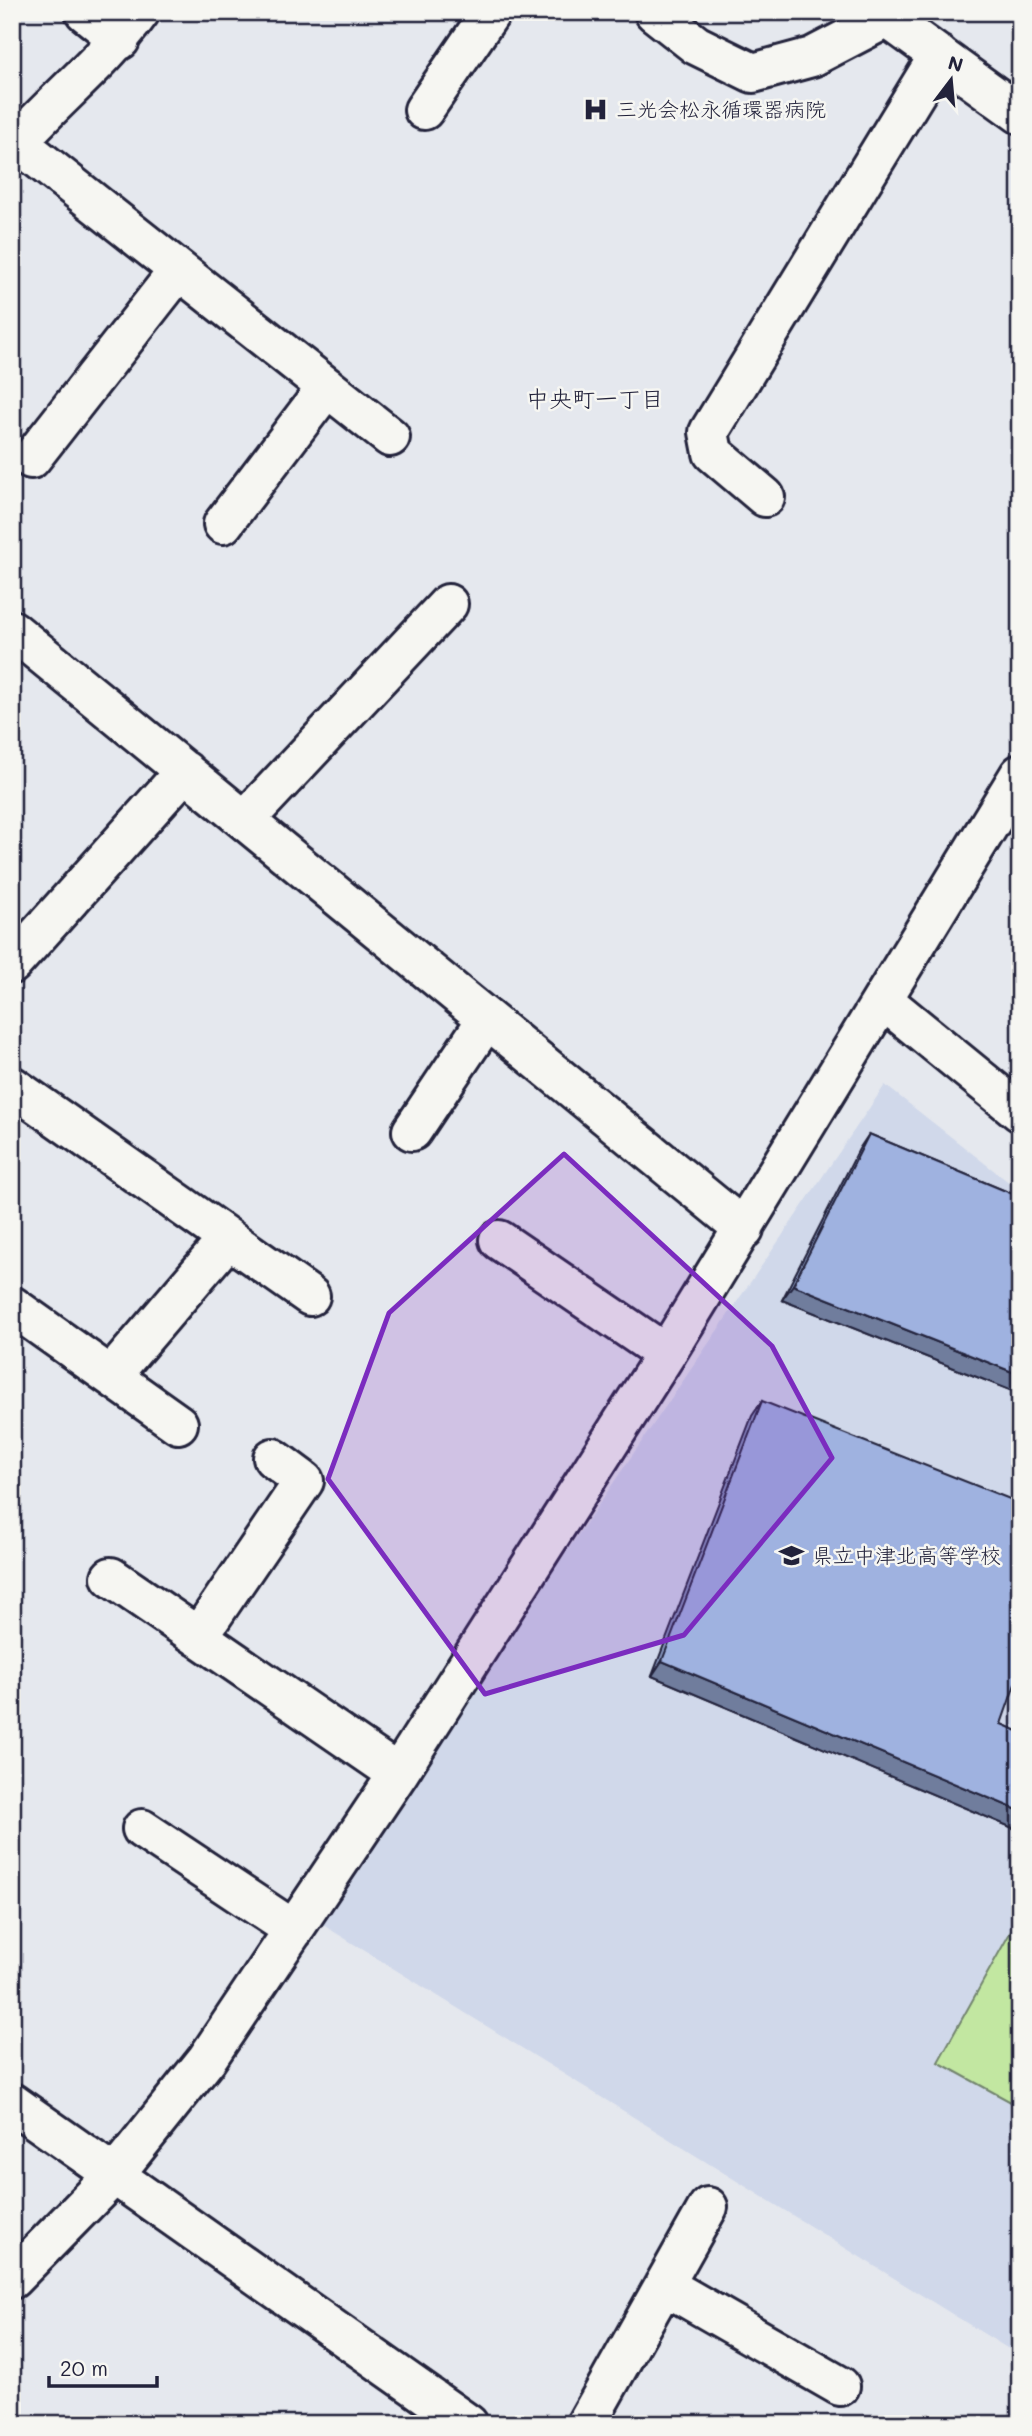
<svg xmlns="http://www.w3.org/2000/svg" width="1032" height="2436" font-family="Mali,'Klee One',sans-serif">
<rect width="100%" height="100%" fill="#e5e8ee"/>
<filter id="ink" filterUnits="userSpaceOnUse"><feTurbulence type="fractalNoise" baseFrequency=".0143" numOctaves="2"/><feDisplacementMap in="SourceGraphic" scale="14" xChannelSelector="R" yChannelSelector="G"/><feConvolveMatrix kernelMatrix="1 2 1 2 8 2 1 2 1" color-interpolation-filters="sRGB"/></filter>
<g filter="url(#ink)">
<!-- built -->
<path fill="#d0d8ea" d="M885,1085L1020,1191V2356L315,1920Z"/>
<!-- green -->
<path fill="#c2e7a1" stroke="#72846e" stroke-width="2" d="M1020,1915V2107L938,2062Z"/>
<g fill="none" stroke-linecap="round" stroke-linejoin="round">
<defs>
<path id="minor" d="M85,12L120,40
M654,12L696,45L753,73L812,57L887,18L891,12
M887,18L1020,114
M424,110L491,12
M17,142L390,437
M12,148C53,101 104,62 140,12
M31,459L179,270
M765,497L713,453L709,432L939,55
M223,524L327,387
M12,630L744,1229
M245,820L448,604
M12,964L185,771
M883,1000L1020,1112
M12,1086L310,1296
M412,1131L487,1019
M499,1240L666,1354
M12,1306L178,1424
M111,1376L228,1239
M111,1577L398,1774
M198,1637L304,1481L273,1458
M142,1829L294,1930
M12,2103L468,2424
M12,2279L115,2174L207,2059L398,1774L666,1354L1020,774
M664,2285L840,2386
M586,2424L708,2207"/>
</defs>
<!-- minor casing -->
<use href="#minor" stroke="#22223b" stroke-width="44"/>
<!-- minor -->
<use href="#minor" stroke="#f6f6f2" stroke-width="38"/>
</g>
<!-- wall -->
<path fill="#8999c1" stroke="#22223b" stroke-width="2" d="M869,1134L1020,1197V1394L782,1300L859,1149Z
M762,1401L1001,1724L1020,1732V1831L652,1676L752,1416Z"/>
<!-- shaded-wall -->
<path fill="#6f7d9d" stroke="#22223b" stroke-width="2" d="M793,1285L1020,1375V1394L782,1300Z
M662,1661L1020,1811V1831L652,1676Z"/>
<!-- building -->
<path fill="#9fb2e0" stroke="#22223b" stroke-width="2" d="M869,1134L1020,1197V1375L793,1285Z
M762,1401L1020,1503V1670L1001,1724L1020,1732V1811L662,1661Z"/>
</g>
<!-- marked area -->
<path fill="#7b2cbf" fill-opacity="0.2" stroke="#7b2cbf" stroke-width="5" stroke-linejoin="round" d="M564,1154L772,1346L832,1458L684,1635L485,1694L328,1479L389,1313Z"/>
<!-- icons -->
<defs>
<symbol id="hospital-bare" viewBox="-9 -9 18 18"><path d="M-5-5h3v3.5h4V-5h3V5h-3V1.5h-4V5h-3Z" fill="#22223b" stroke="#f6f6f2" stroke-width="2.5" paint-order="stroke"/></symbol>
<symbol id="school-bare" viewBox="-9 -9 18 18"><path d="M0-5L7-2L0 1L-7-2ZM-4 1L0 2.5L4 1V4Q0 6-4 4Z" fill="#22223b" stroke="#f6f6f2" stroke-width="2.5" paint-order="stroke"/></symbol>
</defs>
<g fill-rule="evenodd">
<use href="#hospital-bare" x="578" y="92" width="35" height="35"/>
<use href="#school-bare" x="774" y="1538" width="35" height="35"/>
</g>
<g text-anchor="middle" stroke-width="5" stroke-linejoin="round" paint-order="stroke">
<!-- poi labels -->
<g font-size="21" fill="#22223b" stroke="#f6f6f2" text-anchor="start">
<text x="616" y="117">三光会松永循環器病院</text>
<text x="812" y="1563">県立中津北高等学校</text>
</g>
<!-- neighbourhood labels -->
<g font-size="23" fill="#22223b" stroke="#f6f6f2">
<text x="595" y="407">中央町一丁目</text>
</g>
</g>
<!-- margin -->
<rect width="1032" height="2436" fill="none" stroke="#f6f6f2" stroke-width="42"/>
<rect x="21" y="21" width="990" height="2394" fill="none" stroke="#22223b" stroke-width="2.5" filter="url(#ink)"/>
<!-- north arrow -->
<g transform="translate(951 80) rotate(16)" stroke="#f6f6f2" stroke-width="5" paint-order="stroke">
<path d="M0-5L12 26L0 18L-12 26Z" fill="#22223b"/>
<text y="-10" font-size="19" font-weight="bold" text-anchor="middle" fill="#22223b">N</text>
</g>
<!-- scale -->
<path d="M49 2376v10h108v-10" fill="none" stroke="#22223b" stroke-width="3.5"/>
<text x="60" y="2376" font-size="21" fill="#22223b" stroke="#f6f6f2" stroke-width="5" paint-order="stroke">20 m</text>
</svg>
